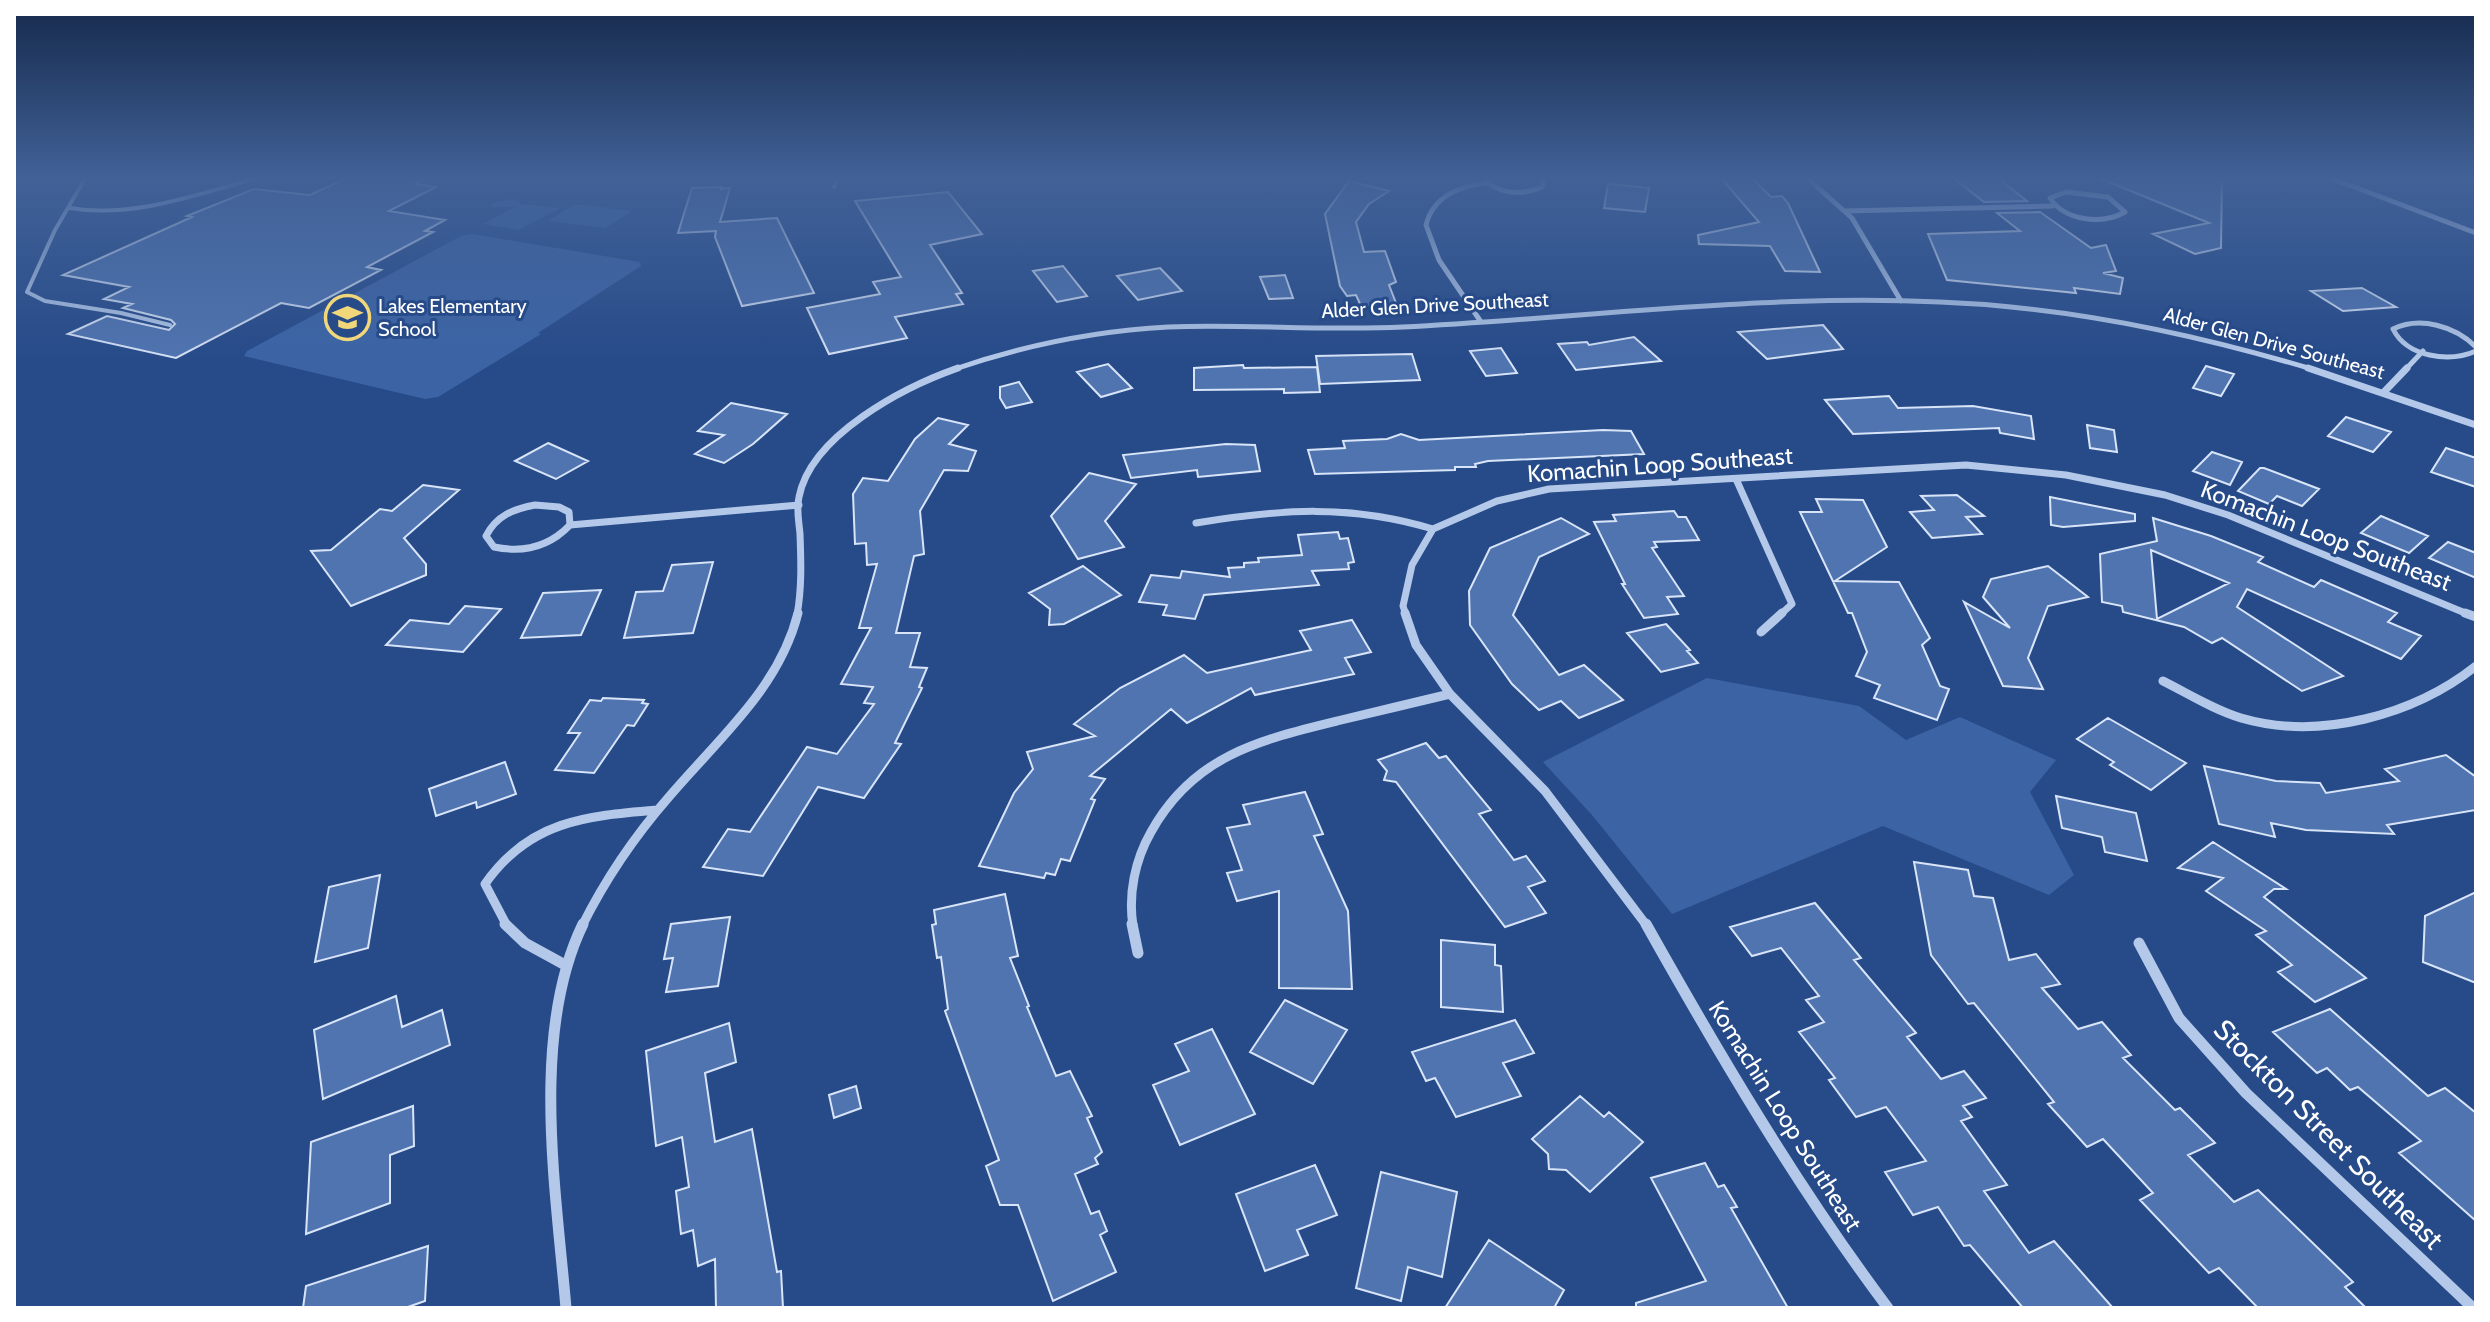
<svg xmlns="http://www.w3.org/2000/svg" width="2490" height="1322" font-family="Cabin,sans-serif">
<rect width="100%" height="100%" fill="#274b89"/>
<!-- green -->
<path fill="#3c64a5" d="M512,199L520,201V204L560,208L519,230L483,224L515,207H491L492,203Z
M575,204L632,211L605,228L548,221Z
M472,234L640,262L641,266L538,333L541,334L438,397L425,399L244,356L247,351L461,236Z
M1707,678L1859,706L1906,740L1960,717L2056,760L2030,792L2074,875L2049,895L1883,826L1672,914L1592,815L1543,762Z"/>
<!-- building -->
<path fill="#5074b0" stroke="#d8e4f7" stroke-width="2" fill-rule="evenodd" d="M349,177H429L416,184L436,187L389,211L445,220L425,231L433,232L367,267L381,270L309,308L281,303L176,358L68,334L107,316L169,330L175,324L171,320L123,308L132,304L104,299L129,287L63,275L192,217L187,216L254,189L310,195Z
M1720,177H1751L1771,197L1782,196L1788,203L1820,272L1785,271L1770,246L1699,244L1698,235L1759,222Z
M1952,177H1997L2027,201L1984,202Z
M2222,177L2221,248L2195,254L2153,234L2209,223L2099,178Z
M1349,181L1389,191L1369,204L1356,222L1364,252L1385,251L1396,282L1389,285L1396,303L1361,306L1356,295L1347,296L1340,286L1325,214Z
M1608,184L1649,188L1645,212L1604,208Z
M722,187L721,189L730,188L720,222L777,218L814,293L742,306L715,237L716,231L678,233L692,188Z
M948,192L982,234L930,245L962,293L956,294L963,304L895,317L907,338L829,354L807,308L880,294L873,282L901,277L855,201Z
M2040,212L2091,248L2106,245L2116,271L2103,273L2123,278L2120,294L2074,288L2076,293L1947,280L1928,234L2020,231L1997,213Z
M1063,266L1087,296L1057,302L1033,271Z
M1160,268L1182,291L1138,300L1117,276Z
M1285,275L1293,298L1269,299L1260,277Z
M2362,288L2396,307L2343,311L2311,291Z
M1823,325L1843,349L1767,359L1738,332Z
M1634,337L1661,361L1576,370L1558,344L1587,342L1589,345Z
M1501,348L1517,373L1486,376L1470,351Z
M1412,354L1420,380L1320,384L1316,356Z
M1108,364L1132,388L1101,397L1077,372Z
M1243,365L1244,368L1317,367L1320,392L1284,393V389L1194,390V368Z
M2206,366L2234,374L2221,396L2193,388Z
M1019,382L1032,402L1006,408L1000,398V387Z
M1889,396L1898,408L1973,406L2031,416L2034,439L2000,433L1999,428L1853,434L1825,400Z
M731,403L787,414L753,444L724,463L695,454L724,435L698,431Z
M2346,417L2391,432L2373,452L2328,436Z
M938,418L968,425L949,444L976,451L968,471L944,470L920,511L924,554L914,556L896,633H920L910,667L927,668L919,687L922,688L895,743L901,744L864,798L818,787L763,876L703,867L728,829L750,832L807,747L837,754L874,704L864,703L873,687L841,684L871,628H859L877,564L867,565L866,543L855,544L853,494L863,478L888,481L915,439Z
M2087,425L2114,430L2117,452L2090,448Z
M1603,430L1631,431L1644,454L1488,461L1475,464L1476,467H1455V470L1315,474L1308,450L1345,448L1343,441L1387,439L1401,434L1419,440Z
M548,443L588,461L556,479L515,461Z
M1226,444L1255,445L1260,471L1198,477L1197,470L1131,478L1123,455Z
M2446,448L2476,458V487L2431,472Z
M2212,452L2242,462L2230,485L2193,471Z
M2260,468H2264L2319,489L2302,506L2277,496L2269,504L2238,491Z
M1089,473L1136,484L1105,521L1124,547L1078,559L1051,516Z
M423,485L459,490L404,538L426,564V575L351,606L311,551L331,550L380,509L392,511Z
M1957,495L1984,516L1966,517L1982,534L1932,538L1910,512L1934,510L1921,496Z
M2050,497L2135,514V521L2063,527L2051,525Z
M1816,499L1863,500L1887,547L1835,581L1899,582L1930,638L1922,645L1940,686L1949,689L1937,720L1874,698L1880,685L1856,676L1867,652L1852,613H1848L1800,512H1822Z
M1674,511L1678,517H1686L1699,540L1654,542L1657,547L1652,548L1684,596L1667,597L1678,614L1644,618L1622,584H1625L1594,522L1616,521L1613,515Z
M2381,516L2428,536L2409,553L2361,533Z
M1561,518L1589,534L1539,557L1513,615L1559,675L1584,665L1623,700L1579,718L1561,701L1539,710L1512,684L1470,625L1469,591L1490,548Z
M2153,518L2211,536L2263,557L2258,562L2314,587L2321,580L2397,613L2388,622L2421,636L2401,659L2247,589L2237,607L2343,676L2302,691L2222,638L2212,643L2184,627L2123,612L2122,606L2102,602L2100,554L2157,541ZM2151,550L2229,583L2157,619Z
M1338,532L1340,539L1348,538L1354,562L1348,563L1349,569L1312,571L1319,585L1204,595L1195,619L1163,615L1167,605L1139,602L1151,575L1180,578L1182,571L1230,577L1228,568L1244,567V563L1259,562L1258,558L1302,555L1298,535Z
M2448,542L2476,553V578L2429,558Z
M713,562L693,633L624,638L636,592L663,591L672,565Z
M1083,566L1121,595L1064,624L1049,625L1050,609L1029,593Z
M2048,566L2088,597L2048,606L2028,658L2043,689L2003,686L1964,602L2010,628L1983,597L1991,579Z
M601,590L581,635L521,638L543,593Z
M465,606L501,609L463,652L386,645L410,620L449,624Z
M1352,620L1371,652L1345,658L1354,674L1255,695L1251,688L1187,723L1171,709L1090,776L1105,779L1091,799L1095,800L1070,861L1061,859L1055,875L1046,873L1044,878L979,866L1014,793L1033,769L1027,752L1095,736L1074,724L1120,688L1184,655L1207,673L1311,650L1300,631Z
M1666,624L1690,650L1687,651L1698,663L1661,672L1627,633Z
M603,698L644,700L642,703L648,704L634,726L627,725L594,773L555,770L580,733H568L590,700L601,701Z
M2108,718L2186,763L2151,790L2110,765L2114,762L2077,739Z
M1426,743L1439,758L1446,756L1491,810L1479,814L1514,860L1526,856L1545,881L1528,887L1546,913L1505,927L1396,782L1384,780L1387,771L1378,760Z
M2446,755L2476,777V810L2387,825L2394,834L2306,830L2271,823L2275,837L2219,824L2204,766L2276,781L2320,783L2326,793L2399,781L2385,769Z
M505,762L516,794L477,808L476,802L436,816L429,789Z
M1305,792L1323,834L1314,836L1348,911L1352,989L1279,988V891L1237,901L1227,873L1242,870L1227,828L1250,824L1243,805Z
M2056,796L2136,813L2147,861L2105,852L2102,837L2062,828Z
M2213,842L2286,889H2274L2264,897L2366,978L2315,1002L2278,972L2292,965L2256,935L2266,931L2206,891L2223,878L2178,868Z
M1914,862L1968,870L1974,896L1993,898L2009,960L2036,954L2060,984L2042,988L2078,1029L2102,1022L2131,1055L2123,1058L2175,1110L2180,1108L2215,1143L2188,1155L2234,1202L2258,1190L2353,1282L2345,1287L2366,1308H2258L2219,1268L2209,1273L2140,1200L2153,1193L2103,1139L2087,1147L2048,1104L2054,1102L1974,1003L1968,1004L1931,955Z
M380,875L368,948L315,962L329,887Z
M2476,892V983L2423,962L2425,916Z
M1005,894L1018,956L1010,958L1029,1006L1027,1007L1056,1076L1070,1071L1092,1116L1087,1118L1102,1152L1095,1158L1098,1164L1075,1174L1091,1214L1099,1211L1107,1231L1100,1235L1116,1272L1053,1301L1018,1205H1000L986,1166L999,1160L945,1011L948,1009L941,957L937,958L932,925L936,924L934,910Z
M1815,903L1861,958L1854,960L1916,1033L1907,1037L1941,1079L1964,1071L1986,1098L1963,1106L1972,1117L1961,1121L2007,1185L1984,1191L2029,1253L2054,1241L2113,1308H2023L1970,1245L1964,1246L1938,1207L1913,1215L1885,1172L1926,1161L1886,1107L1856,1117L1829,1080L1835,1078L1799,1032L1824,1022L1806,1000L1819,996L1781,948L1752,956L1730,927Z
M730,917L718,986L666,992L673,958L664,959L671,924Z
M1441,940L1495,945V965L1501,966L1503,1012L1441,1007Z
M396,996L402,1027L442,1010L450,1045L323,1099L314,1030Z
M1285,1000L1347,1030L1313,1084L1250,1052Z
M2330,1009L2428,1096L2445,1088L2476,1113V1221L2399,1153L2421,1141L2358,1087L2350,1090L2327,1068L2317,1073L2273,1032Z
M1515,1020L1534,1053L1503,1063L1521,1096L1456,1117L1435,1078L1426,1081L1412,1052Z
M729,1023L736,1062L705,1073L715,1142L752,1129L777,1272L781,1271L783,1308H716L715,1259L698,1266L693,1230L681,1234L676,1191L689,1187L682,1137L656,1146L646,1051Z
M1212,1029L1255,1114L1180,1145L1153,1085L1189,1071L1175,1044Z
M856,1086L861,1108L834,1118L829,1095Z
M1580,1096L1604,1117L1609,1112L1643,1142L1590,1192L1566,1170L1549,1169L1548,1154L1532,1139Z
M413,1106L414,1146L390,1155V1203L306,1234L311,1142Z
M1705,1163L1718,1187L1724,1185L1737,1207L1731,1208L1788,1308H1636V1303L1706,1281L1651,1178Z
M1315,1165L1337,1215L1297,1230L1308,1255L1265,1271L1236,1194Z
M1381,1172L1457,1192L1442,1277L1408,1267L1401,1301L1356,1288Z
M1489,1240L1564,1290L1554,1308H1445Z
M428,1246L425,1301L405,1308H303L306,1286Z"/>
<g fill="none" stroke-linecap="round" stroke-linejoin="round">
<!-- service -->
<path stroke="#b4c9e9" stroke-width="4" d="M86,177L55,230L27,292L45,301L121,313L170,325
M834,187L838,177
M70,208C134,219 200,193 261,177"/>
<!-- minor-far3 -->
<path stroke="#b4c9e9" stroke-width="5" d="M1806,177L1852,218L1901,301
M2328,177L2476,233
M1487,178L1488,183C1505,195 1523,195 1542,187L1544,184L1540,177
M2066,192L2108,197L2125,212C2102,225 2065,221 2050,198Z
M1844,211L2053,206
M1481,322L1439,260L1426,225C1433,196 1461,185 1488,183
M2476,347C2455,326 2420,316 2393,329C2407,357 2449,363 2476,351
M952,370C1021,346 1094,331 1168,327C1246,324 1325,331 1403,327C1605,317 1808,287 2011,307C2115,317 2215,340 2315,370
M2405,370L2423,351"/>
<!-- minor-far2 -->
<path stroke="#b4c9e9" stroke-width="7" d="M2308,368L2476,425
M2384,392L2407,368
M1736,479L1792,604L1780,615
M535,505L559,507L569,512L570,525C549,547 523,553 494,547L486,536C496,516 513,509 535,505Z
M1196,523C1281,509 1350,504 1433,529
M570,525L799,505
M797,615C802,588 801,561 800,534C799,522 796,509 799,497C811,435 904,387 958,368
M1406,615L1403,606L1412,565L1433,529L1497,501L1549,489L1966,465L2066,475L2165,495L2228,515L2470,615"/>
<!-- minor-far1 -->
<path stroke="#b4c9e9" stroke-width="9" d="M1405,613L1416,645L1450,694L1545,791L1647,926
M2465,613L2476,617
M1761,632L1782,613
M2163,681C2189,694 2214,710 2241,718C2320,741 2414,715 2476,666
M507,926L485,884C529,821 585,816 657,810
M582,926C605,880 634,837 668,798C717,740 779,689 798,613
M1133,926C1128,894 1135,860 1151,832C1193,756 1259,740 1337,721C1375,712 1412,703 1450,694"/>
<!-- minor -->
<path stroke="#b4c9e9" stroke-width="11" d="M505,924L525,943L567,966
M1132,924L1138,953
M1646,924C1719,1054 1798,1188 1888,1308
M2139,943L2179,1018L2246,1093L2473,1308
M566,1308C556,1190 530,1033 583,924"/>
</g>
<!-- sky -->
<linearGradient id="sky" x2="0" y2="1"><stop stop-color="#15294b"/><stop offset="0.49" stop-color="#416197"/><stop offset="1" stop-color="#416197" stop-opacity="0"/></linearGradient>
<rect width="2490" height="362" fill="url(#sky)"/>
<!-- icons -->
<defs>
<symbol id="school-ring" viewBox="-11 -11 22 22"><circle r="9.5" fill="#274b89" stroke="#f1d77a" stroke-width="1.5"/><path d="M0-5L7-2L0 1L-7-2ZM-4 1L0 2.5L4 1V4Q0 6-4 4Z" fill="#f1d77a"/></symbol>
</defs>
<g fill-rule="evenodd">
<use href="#school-ring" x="322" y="292" width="51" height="51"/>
</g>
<g text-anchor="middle" stroke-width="6" stroke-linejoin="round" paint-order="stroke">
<!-- far-street labels -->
<g font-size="20" fill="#fff" stroke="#274b89">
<text transform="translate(1435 305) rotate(-3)" y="7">Alder Glen Drive Southeast</text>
<text transform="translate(2274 343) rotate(15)" y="7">Alder Glen Drive Southeast</text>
</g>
<!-- far-poi labels -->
<g font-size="20" fill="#fff" stroke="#274b89" text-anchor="start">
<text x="378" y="313">Lakes Elementary<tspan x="378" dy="23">School</tspan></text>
</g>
<!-- street labels -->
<g font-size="24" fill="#fff" stroke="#274b89">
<text transform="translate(1660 465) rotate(-4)" y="8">Komachin Loop Southeast</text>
<text transform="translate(2326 536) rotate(21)" y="8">Komachin Loop Southeast</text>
<text transform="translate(1785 1116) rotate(58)" y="8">Komachin Loop Southeast</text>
</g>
<!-- near-street labels -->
<g font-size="28" fill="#fff" stroke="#274b89">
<text transform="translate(2329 1134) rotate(45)" y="10">Stockton Street Southeast</text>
</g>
</g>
<!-- border -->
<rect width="2490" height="1322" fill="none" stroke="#ffffff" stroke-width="32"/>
</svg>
